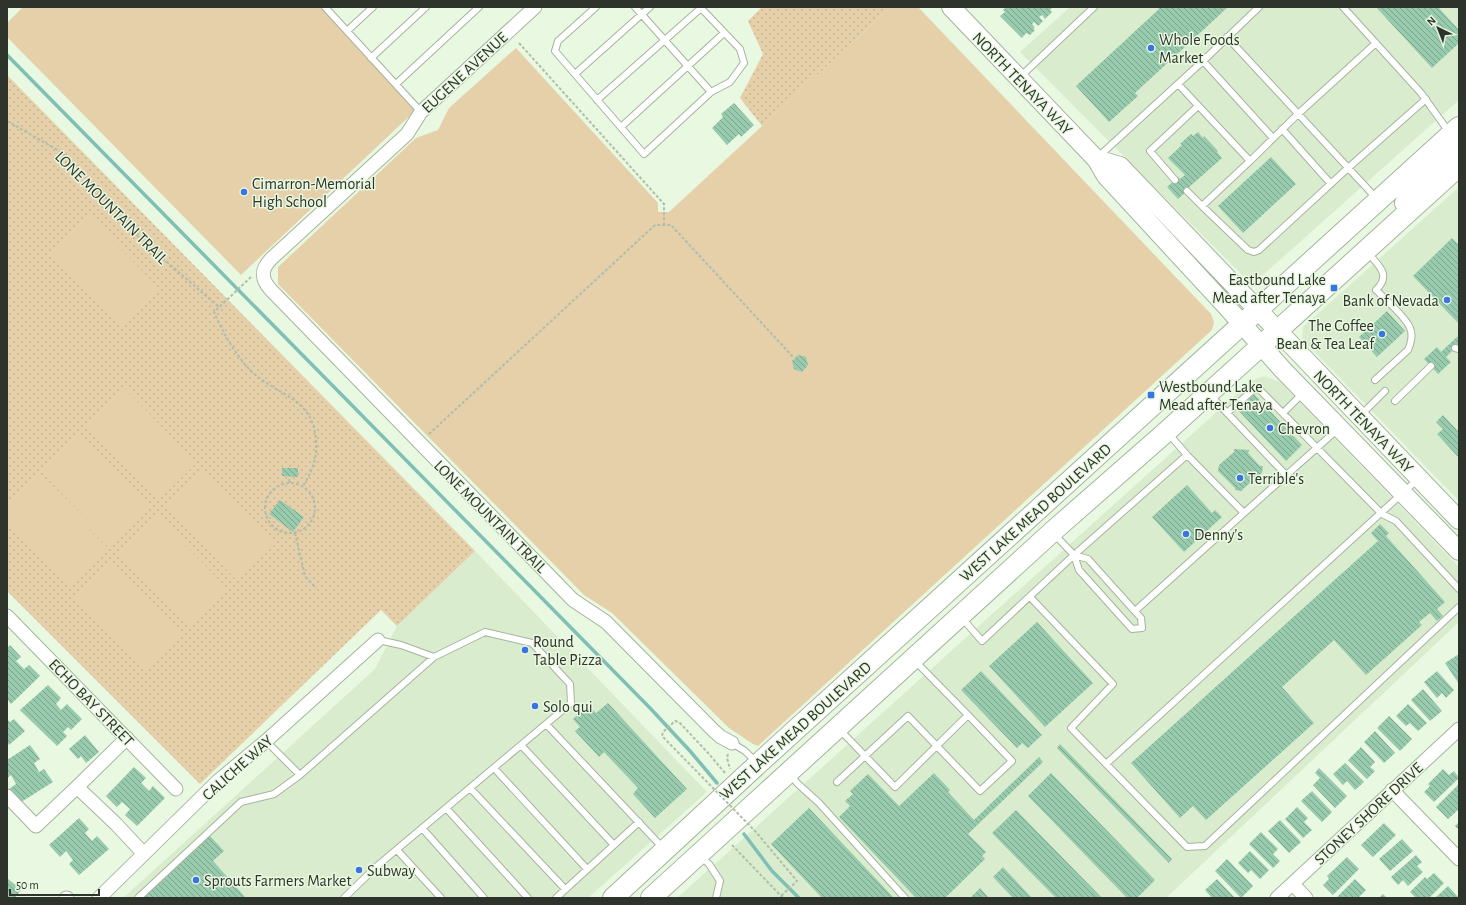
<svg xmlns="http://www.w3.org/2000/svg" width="1466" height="905" font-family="'Alegreya Sans',sans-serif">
<defs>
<pattern id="park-dots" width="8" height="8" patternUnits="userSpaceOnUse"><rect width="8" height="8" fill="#e5d0aa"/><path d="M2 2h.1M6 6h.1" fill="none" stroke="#c5b392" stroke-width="1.8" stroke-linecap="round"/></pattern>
<pattern id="building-back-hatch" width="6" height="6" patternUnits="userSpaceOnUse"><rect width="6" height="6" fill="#98caae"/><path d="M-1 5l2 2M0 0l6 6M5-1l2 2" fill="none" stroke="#7ca58e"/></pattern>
</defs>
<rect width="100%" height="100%" fill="#e9f8e0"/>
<!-- built -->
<path fill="#d9edce" d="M1070,7H1459V100L1263,275L1252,278L1242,275L1020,52Z
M1459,187V501L1302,339L1303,327Z
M1264,376L1280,382L1459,567V622L1166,898H677L1251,381Z
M475,551L707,792L588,898H123L375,669L397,626Z"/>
<!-- park -->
<path fill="url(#park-dots)" d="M762,7H891L762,126L740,98L763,54L748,21Z
M7,75L475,551L397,626L381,610L200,784L7,591Z"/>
<!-- pitch -->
<path fill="#e5d0aa" d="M23,7H321L417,109L241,275L7,37V23Z
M891,7H918L1211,314L1214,322L1212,330L758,746L753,744L729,728L612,613L584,595L278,284V267L416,138L438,130L449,108L516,48L658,203V212H669Z
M90,216L161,290L122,327L51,253Z
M126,389L197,463L159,500L88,426Z
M78,434L149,508L111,545L40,471Z
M205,470L276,544L237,581L166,507Z
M37,474L108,548L70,585L7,520V503Z
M158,516L229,590L191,626L119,553Z
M111,560L183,634L144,671L73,597Z"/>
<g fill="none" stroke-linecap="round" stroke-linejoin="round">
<!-- stream -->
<path stroke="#7fbfb6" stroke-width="3.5" d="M7,55L650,708L690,751L717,783
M744,834L772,871L799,898"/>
</g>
<!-- building -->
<path fill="url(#building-back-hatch)" d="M1006,7H1053L1050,10L1052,12L1045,19L1042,15L1039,17L1043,21L1038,26L1034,22L1032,24L1035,28L1033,29L1035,30L1030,35L1026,33L1022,38L1000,16L1005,12L1003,10Z
M1157,7H1228L1135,93L1138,96L1109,122L1076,86L1159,9Z
M1376,7H1438L1459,30V43L1432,68Z
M734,103L754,125L741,137L739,134L727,145L712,128L723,117L721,114Z
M1198,132L1203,138L1204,136L1218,151L1217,152L1222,158L1188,188L1189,189L1178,199L1167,187L1178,177L1180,179L1185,175L1168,158L1182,145L1180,144L1191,134L1193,136Z
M1271,157L1296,184L1243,233L1218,206Z
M1452,238L1459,245V324L1413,276Z
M1387,311L1405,331L1377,357L1359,337Z
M1459,335V344L1446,357L1451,362L1438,374L1424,359L1437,347L1441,352Z
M798,355L806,357L808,365L802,372L794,369L792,361Z
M1254,394L1302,445L1286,461L1238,410Z
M1443,415L1459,432V458L1437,434L1443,429L1436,422Z
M1234,449L1249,450L1248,453L1260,466H1263L1262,473L1243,489L1242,491L1235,490V488L1218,471L1219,465L1234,452Z
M282,468H298V477L282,476Z
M1187,485L1212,513L1215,510L1222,517L1184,552L1152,517Z
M280,500L304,517L293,532L269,514Z
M1380,524L1389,533L1386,536L1445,602L1437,609L1443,616L1437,621L1430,613L1419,622L1422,625L1366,675L1334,640L1282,687L1314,723L1206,820L1193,806L1180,818L1131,763L1378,541L1371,533Z
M1037,622L1093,683L1045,727L989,666Z
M10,645L21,657L16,661L24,669L29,665L40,676L11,704L7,699V648Z
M1459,654V684L1445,663Z
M981,671L1042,735L1028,748L1022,743L1017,748L961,690Z
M1437,671L1454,690L1446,698L1442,693L1437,698L1424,682Z
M48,685L61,698L56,704L61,710L67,704L82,719L71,730L68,727L63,732L67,736L57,746L20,710Z
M1423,689L1442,711L1430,721L1411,700Z
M608,703L687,789L655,818L633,794L638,788L604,752L599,757L575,731L580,727L573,719L588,705L596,713Z
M1408,704L1427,723L1418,731L1410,723L1406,726L1396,716Z
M1389,716L1412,739L1400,751L1377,728Z
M7,719L10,722L14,719L25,731L9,745L7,743Z
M1375,731L1395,753L1384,763L1364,742Z
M85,735L99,752L86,763L81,756L78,759L69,749Z
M1060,744L1172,859L1169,863L1057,748Z
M30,745L40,759L34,763L39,772L44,769L53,782L18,804L9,789L16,784L11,775L7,778V760Z
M1361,747L1375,762L1370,767L1375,771L1367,779L1348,760Z
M1039,757L1043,762L968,834L986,852L982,856L985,859L945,898H916L839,817L850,806L845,801L853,794L850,791L868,774L899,806L934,773L950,790L948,792L974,820Z
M1345,763L1364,782L1355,790L1347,781L1343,785L1333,774Z
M134,767L146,778L141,783L149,791L153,786L165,798L137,826L125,815L130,809L122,802L117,807L106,796Z
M1319,768L1347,796L1335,808L1313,785L1320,778L1315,773Z
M1443,769L1449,775L1454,771L1459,778L1434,802L1424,792L1430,786L1428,784Z
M1051,773L1155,880L1137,898H1127L1028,796Z
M1459,784V809L1448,819L1436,807Z
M1312,791L1332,812L1322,822L1301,801Z
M1297,807L1308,818L1304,822L1312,830L1303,838L1285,819Z
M809,808L894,898H822L771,844Z
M1016,810L1102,898H1056L992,833Z
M79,818L89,829L85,833L92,841L97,836L109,849L79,875L69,864L73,860L66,851L60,857L49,845Z
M1280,820L1301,842L1289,853L1268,831Z
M1459,822V830L1455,826Z
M1384,823L1396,835L1373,857L1361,845Z
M1261,832L1278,849L1273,854L1280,861L1273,868L1249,844Z
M209,835L224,851L213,861L246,898H144Z
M1402,839L1413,851L1390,871L1379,859Z
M1250,851L1269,870L1260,879L1251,870L1248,873L1238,863Z
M1416,855L1422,862L1417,866L1423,872L1408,886L1403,880L1398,885L1391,877Z
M1347,857L1359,869L1333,895L1323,885L1329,879L1327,876Z
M1227,859L1253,886L1241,898L1215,871Z
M1003,867L1032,898H1013L993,877Z
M1434,873L1444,883L1429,898H1416L1410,892L1425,877L1427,879Z
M7,878L21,890L15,898H7Z
M1217,879L1235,898H1212L1205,890Z
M1355,879L1366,890L1358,898H1336Z
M1448,886L1459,898H1435Z
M980,888L989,898H970Z
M1383,894L1387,898H1379Z"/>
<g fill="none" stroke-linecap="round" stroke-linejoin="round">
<defs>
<path id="service" d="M325,7L421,112
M596,7L558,41L555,51L644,154L711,92
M635,7L711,92L730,82L744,63L740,49L700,7
M1343,7L1421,93L1449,132
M347,31L373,7
M1227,37L1377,199
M371,58L426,7
M1203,61L1273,138
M575,74L650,7
M1020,77L1094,7
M396,84L479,7
M1178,84L1250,161L1298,114L1376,43
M597,100L701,8
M621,127L724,33
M1282,129L1331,184
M1098,157L1203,61L1259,7
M1250,161L1202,206L1248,250L1254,252L1259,250L1348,168L1426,99
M1175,180L1150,151L1198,106
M1187,191L1202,206
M1368,253C1378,265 1392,275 1376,290C1385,299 1406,317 1410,328C1413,334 1411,344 1408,350L1375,380
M1455,348L1459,349
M1210,395L1286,475
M1395,401L1431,366
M1227,413L1253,390L1258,389L1260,390L1382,514L1396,521L1459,589
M1283,413L1303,393
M1361,415L1385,391
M1187,455L1244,513L1338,429
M1053,533L1074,555L1079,570L1132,629L1142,628L1141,618L1088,559L1074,555
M1030,597L1113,684L1071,728L1187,847L1205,846L1459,607
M1135,611L1244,513
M962,618L982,641L1074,555L1187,455L1168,433
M378,640L401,645L434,657
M546,724L663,848
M840,730L895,787L968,715L915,661
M266,741L300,775
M732,743L745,751L756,762
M521,745L614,845
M1106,764L1418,479
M494,768L587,869
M791,775L797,783L819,803L905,898
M837,782L908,716L980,791L1012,761L968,715
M470,788L565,889
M446,808L528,898
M422,828L484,898
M397,850L441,898
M701,857L709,864L720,881L716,898
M138,898L241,802L274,794L300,775L434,657L485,632L532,643L570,684L571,703L377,866L344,898
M556,898L639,822"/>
<path id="minor" d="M535,7L421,112L407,134L272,258C261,269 260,278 271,290L573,600L606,622L715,732L721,737L732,743
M7,616L176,789
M77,787L116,824L144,854
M1392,790L1459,859
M7,796L36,826L77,787L127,738
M1293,884L1306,898
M66,898H67
M99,898L218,781L266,741L378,640
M1277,898L1459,729"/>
<path id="secondary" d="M951,7L1096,159L1106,176L1226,306L1283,370L1459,551
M1096,159L1120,166L1459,520"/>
<path id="primary" d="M1405,203L1420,182L1453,149L1455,143L1451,134
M613,898L758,764L1459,127
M651,898L1052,532L1166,432L1459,166"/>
</defs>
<!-- service casing -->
<use href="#service" stroke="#a5b49d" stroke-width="8"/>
<!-- minor casing -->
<use href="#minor" stroke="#a5b49d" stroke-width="15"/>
<!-- secondary casing -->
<use href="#secondary" stroke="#a5b49d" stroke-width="20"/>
<!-- primary casing -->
<use href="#primary" stroke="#a5b49d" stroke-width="22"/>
<!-- path -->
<path stroke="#b0bda9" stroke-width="2" stroke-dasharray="3 2" stroke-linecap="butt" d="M519,43L664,204V225
M7,121L61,152L105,197L123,222L147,245L219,307
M251,277L214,312C223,333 235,354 251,371C277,396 313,397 316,440C318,457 312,472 303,486
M429,434L655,225H671L794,358
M289,482L290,477
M265 508a25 25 0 1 1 50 0a25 25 0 1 1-50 0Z
M295,533L305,576L316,588
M728,754L727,758L730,769
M732,845L783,898"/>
<!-- service -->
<use href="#service" stroke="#fff" stroke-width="6"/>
<!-- minor -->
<use href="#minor" stroke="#fff" stroke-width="13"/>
<!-- secondary -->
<use href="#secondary" stroke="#fff" stroke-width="18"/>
<!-- primary -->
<use href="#primary" stroke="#fff" stroke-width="20"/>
<!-- path-bridge -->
<path stroke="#b0bda9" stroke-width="2" stroke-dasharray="3 2" stroke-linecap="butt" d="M725,773L709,754L679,722L675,721L663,732L662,736L756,832L797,881L781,896"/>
</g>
<!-- markers -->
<g fill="#3974e3" stroke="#e9f8e0" stroke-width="1.5">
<circle cx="1151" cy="48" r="4"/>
<circle cx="244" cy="192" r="4"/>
<rect x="1330" y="284" width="8" height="8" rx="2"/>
<circle cx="1447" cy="300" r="4"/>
<circle cx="1382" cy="334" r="4"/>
<rect x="1147" y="391" width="8" height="8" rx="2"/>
<circle cx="1270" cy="428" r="4"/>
<circle cx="1240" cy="478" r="4"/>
<circle cx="1186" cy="534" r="4"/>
<circle cx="525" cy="650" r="4"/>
<circle cx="535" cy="706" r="4"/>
<circle cx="359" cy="870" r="4"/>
<circle cx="196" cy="880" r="4"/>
</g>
<g text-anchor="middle" stroke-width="3" stroke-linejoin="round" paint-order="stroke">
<!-- poi labels -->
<g font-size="16" fill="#2e342b" stroke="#e9f8e0" text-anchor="start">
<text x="1159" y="45">Whole Foods<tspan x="1159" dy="18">Market</tspan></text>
<text x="252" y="189">Cimarron-Memorial<tspan x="252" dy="18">High School</tspan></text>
<text x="1326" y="285" text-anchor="end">Eastbound Lake<tspan x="1326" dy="18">Mead after Tenaya</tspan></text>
<text x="1439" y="306" text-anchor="end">Bank of Nevada</text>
<text x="1374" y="331" text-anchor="end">The Coffee<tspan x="1374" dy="18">Bean &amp; Tea Leaf</tspan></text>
<text x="1159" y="392">Westbound Lake<tspan x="1159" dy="18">Mead after Tenaya</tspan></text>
<text x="1278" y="434">Chevron</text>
<text x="1248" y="484">Terrible's</text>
<text x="1194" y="540">Denny's</text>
<text x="533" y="647">Round<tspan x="533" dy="18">Table Pizza</tspan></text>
<text x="543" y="712">Solo qui</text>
<text x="367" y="876">Subway</text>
<text x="204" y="886">Sprouts Farmers Market</text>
</g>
<!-- street labels -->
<g font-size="16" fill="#2e342b" stroke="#e9f8e0">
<text transform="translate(464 72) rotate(-43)" y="6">EUGENE AVENUE</text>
<text transform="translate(1023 83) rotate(46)" y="6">NORTH TENAYA WAY</text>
<text transform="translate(112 207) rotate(45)" y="6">LONE MOUNTAIN TRAIL</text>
<text transform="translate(1364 421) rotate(46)" y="6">NORTH TENAYA WAY</text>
<text transform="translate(1035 512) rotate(-42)" y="6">WEST LAKE MEAD BOULEVARD</text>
<text transform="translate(491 516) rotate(45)" y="6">LONE MOUNTAIN TRAIL</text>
<text transform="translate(92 702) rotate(46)" y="6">ECHO BAY STREET</text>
<text transform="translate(795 730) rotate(-42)" y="6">WEST LAKE MEAD BOULEVARD</text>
<text transform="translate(237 767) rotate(-42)" y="6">CALICHE WAY</text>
<text transform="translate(1368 813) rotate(-43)" y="6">STONEY SHORE DRIVE</text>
</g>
</g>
<!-- border -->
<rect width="1466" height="905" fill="none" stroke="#2e342b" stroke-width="16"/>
<!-- north arrow -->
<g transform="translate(1438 28) rotate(317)" stroke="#e9f8e0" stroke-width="3" paint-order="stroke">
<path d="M0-3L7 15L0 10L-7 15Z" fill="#2e342b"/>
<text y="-6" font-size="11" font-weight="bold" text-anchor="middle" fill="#2e342b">N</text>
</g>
<!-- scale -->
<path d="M10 889v6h89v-6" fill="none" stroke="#2e342b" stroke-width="2"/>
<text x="16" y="889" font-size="12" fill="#2e342b" stroke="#e9f8e0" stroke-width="3" paint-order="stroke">50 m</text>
</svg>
